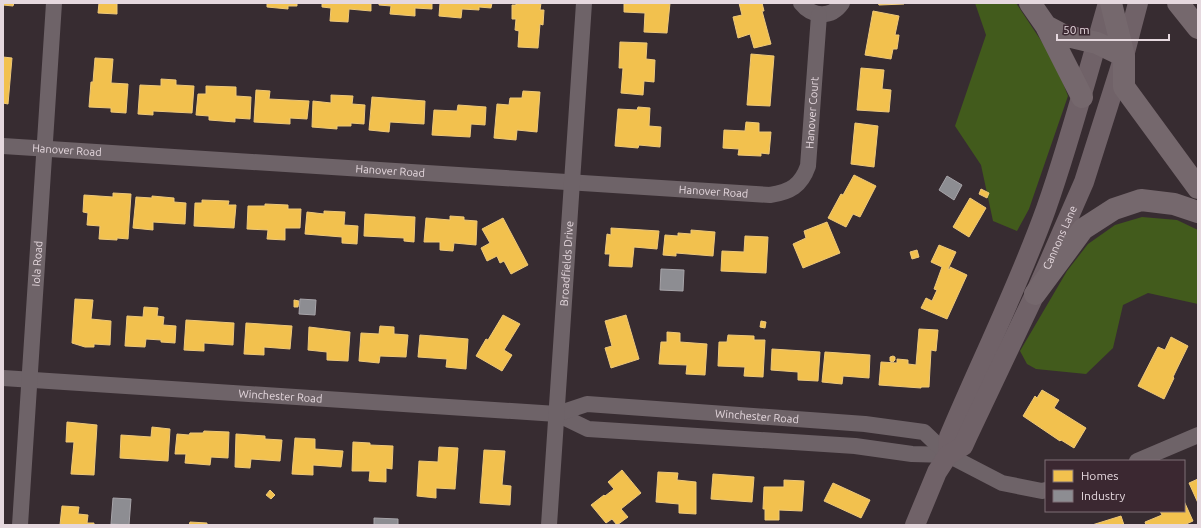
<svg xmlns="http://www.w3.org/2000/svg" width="1201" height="528" font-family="Ubuntu,sans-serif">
<rect width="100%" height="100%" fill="#372c31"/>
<!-- forest -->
<path fill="#425b1c" d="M975,3H1016L1054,60L1068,96L1029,209L1017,231L993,221L981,165L955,126L986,35Z
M1142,217L1177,220L1198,230V304L1148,293L1123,305L1113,348L1086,374L1036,369L1027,364L1020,351L1067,271L1088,244L1115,225Z"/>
<!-- homes -->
<path fill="#f2c14e" stroke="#eec879" d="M3,3H14L13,6L3,5Z
M99,3H117V14L98,13Z
M267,3H297V6H288V9L267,7Z
M322,3H371V11L349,9L348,22L330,21L331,8L322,7Z
M379,3H432V9L415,8V16L390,14L391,6L379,5Z
M440,3H492L491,8L479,7V10L462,9L461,18L439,16Z
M516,3H541L540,10H544L543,25L540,24L538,48L518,47L519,31L515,30L516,19H512V5H516Z
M624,3H670L667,33L644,32L645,13L624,12Z
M739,3H762L764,11H762L771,44L754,48L750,34L738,38L733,17L742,15Z
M878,3H904V4L879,5Z
M873,11L899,16L895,35H899L897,49H893L891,59L865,55Z
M620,42L647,43L646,59L655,60L654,82L644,81L643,95L621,93L623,68H619Z
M751,54L774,56L770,106L747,105Z
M3,57L12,58L8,104L3,103Z
M95,58L113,59L111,83L128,84L126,113L111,112V108L89,107L91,82H93Z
M861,68L884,70L882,89L891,90L889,112L857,110Z
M161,79L176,80V85L194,86L192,113L153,111V115L138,114L140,85L161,86Z
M206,86L236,87V96L251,97L250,119L235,118V122L209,120V116L196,115L198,94H206Z
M256,90L270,91L269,99L309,101L307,119L290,118V124L254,122Z
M523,91L540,92L537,132L517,130L516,140L494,138L497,104L509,105L510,98H522Z
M331,95L353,96L352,104L365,105L364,124L351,123V126H337V129L312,127L313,101L331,103Z
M372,97L425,101L424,124L390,122L389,132L369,130Z
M458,105L486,107L485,125L471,124L470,137L432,135L434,110L457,111Z
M638,107L650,108L649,126L661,127L660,147L639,145L638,148L615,146L618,109L637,110Z
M746,122L759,123V132H771L769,154L761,153V156L738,155L739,149L723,148L724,130L745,131Z
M855,123L878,126L874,167L851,164Z
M854,175L876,186L860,217L853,214L846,227L828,218L841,194L843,195Z
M981,189L989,193L987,198L979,194Z
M113,193L131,194L128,239L117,238V240L99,239L100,226L87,225L88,213L83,212L84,195L113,197Z
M152,196L174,198V202L186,203L185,224L153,222V230L133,228L136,197L152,198Z
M970,198L986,208L969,237L953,227Z
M202,200L229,201L228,205H236L234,228L194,226L195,203H202Z
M265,204L288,205V209H301L300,228H285V240L267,239L268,230L247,229L248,206H265Z
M324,211L345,212L344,225L358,226L357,244L342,243V237L305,234L307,212L324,214Z
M365,214L415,217L414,242L404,241V238L364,236Z
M450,216L464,217V220L477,221L476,245L454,243L453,251L440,250V242H424L426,218L450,220Z
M503,218L528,265L511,274L504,261L500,263L497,256L487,261L481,248L490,243L482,229Z
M827,222L840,253L803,268L793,244L806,238L804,231Z
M611,228L659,231L657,249L634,247L632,267L609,266L610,254H605L607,234L611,235Z
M691,230L715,232L713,256L676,253V256L663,255L665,235L678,236V233L691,234Z
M745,236L768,237L766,273L721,271L722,251L744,252Z
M939,245L956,252L948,269H950V267L967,275L947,319L921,308L926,298L932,301L937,290L934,289L942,267L931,262Z
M917,250L919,257L912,259L910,252Z
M75,299L93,300L91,319L111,321L110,345L94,344V347H85L72,343Z
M294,300L299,301L298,307H294Z
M144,307L158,308L157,316L164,317L163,325L176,326L175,343L161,342V340L146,339L145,347L125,346L127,316L143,317Z
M503,315L520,324L504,350L512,355L502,371L476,356L486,339L488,340Z
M626,315L639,359L611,368L605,348L612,346L605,321Z
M186,320L234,323L233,345L204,343V351L184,350Z
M761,321L766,322L765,328L760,327Z
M246,323L292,326L290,349L264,347V355L244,354Z
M380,326L394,327V334L408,335L406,357L380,356L379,363L359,361L361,333L379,334Z
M309,327L350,332L348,361L327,360V352L308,350Z
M919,329L938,330L936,351L931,350L929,387H921V388L879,385L881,362L897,363V359L908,360V364L916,365Z
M667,332L680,333V342L707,344L705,375L686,374L687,365L659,364L661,342H667Z
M420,335L468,339L466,369L446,367L447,359L418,357Z
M728,335L754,336V340H765L763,377L744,376L745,367L718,366L719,342H727Z
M1171,337L1188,346L1173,377L1174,378L1164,399L1138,386L1158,347L1165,350Z
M772,349L820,352L818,381L798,380V372L771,370Z
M825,352L870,355L869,378L843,376L842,384L822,382Z
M893,356L895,357V360L893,362L890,361V357Z
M1042,390L1059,400L1054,408L1086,428L1074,448L1061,440L1060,441L1023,416L1035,396L1037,398Z
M67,422L97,425L94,475L71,474L74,442H66Z
M152,427L170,429L168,461L120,458L121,435L151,437Z
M204,431L229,432L228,458L211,457L210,465L185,463L186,454H175L177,434L189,435L190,433H203Z
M236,434L265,436V439L282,440L280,461L251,459L250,468L235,467Z
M295,438L315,439V449L343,451L341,467L313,465V475L292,474Z
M353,442L370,443V445L393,446L392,469L386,468V482L369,481L370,471H352Z
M439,447L458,448L455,489L436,488V498L417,496L419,461L438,462Z
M484,450L505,451L502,485L511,486L510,505L480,503Z
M622,470L641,493L621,509L628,517L617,525L612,519L606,523L591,505L604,495L605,496L614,489L608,482Z
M658,472L678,473L677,480L696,482V514L679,513V504L656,502Z
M713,474L754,477L752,502L711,499Z
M1198,479V503L1189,483Z
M784,480L804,481L802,511L779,510V520H765V509H763L764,487H784Z
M833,483L870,500L861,518L824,501Z
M270,490L275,495L271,499L266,495Z
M1184,501L1193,521L1184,525H1146L1145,522L1162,515L1160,511H1184Z
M62,506L79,507L78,514L88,515L87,523H94V525H60Z
M1121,516L1124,525H1092Z
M190,522L207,523V525H189Z"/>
<!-- industry -->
<path fill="#8d8d92" stroke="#a7a4a9" d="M947,176L962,185L954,200L939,190Z
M661,269L684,270L683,291L660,290Z
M300,299L316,300L315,315L299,314Z
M113,498L131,499L129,525L111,524Z
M374,518L398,519V525H374Z"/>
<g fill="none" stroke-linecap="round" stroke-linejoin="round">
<!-- minor -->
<g stroke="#6e6368" stroke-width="16">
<path d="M801,3C812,17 831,19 842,3"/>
<path id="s1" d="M3,146L770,195C790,192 801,186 808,166L819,15"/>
<path id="s2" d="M3,378L557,414L588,429L855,446L912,454L948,455"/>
<path id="s3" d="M557,414L587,404L865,424L924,432L948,455L1002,483L1042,491L1046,490"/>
<path d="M1137,461L1198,435"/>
<path id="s4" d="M20,525L54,3"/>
<path id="s5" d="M549,525L584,3"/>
</g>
<!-- major -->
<g stroke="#706268" stroke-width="20">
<path d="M948,455L949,437C981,361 1018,287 1046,209C1070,141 1088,72 1108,3"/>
<path id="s6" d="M915,525L937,472L948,455L963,446L968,435L1035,294L1084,182L1124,56L1138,3"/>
</g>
<!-- highway -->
<path stroke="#75686d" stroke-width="22" d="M1030,3L1046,26L1082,97
M1111,3L1124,56V87L1198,188
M1178,3L1198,28
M1046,26L1063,35L1097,43L1124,56
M1035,294L1083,229L1114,209L1141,200L1174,204L1198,212"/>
</g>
<g text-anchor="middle" stroke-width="4" stroke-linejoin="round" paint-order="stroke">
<!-- street labels -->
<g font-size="11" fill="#e5d8de" stroke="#3b2831">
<text dy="4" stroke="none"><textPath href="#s1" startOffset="873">Hanover Court</textPath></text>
<text dy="4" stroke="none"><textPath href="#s1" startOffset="64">Hanover Road</textPath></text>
<text dy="4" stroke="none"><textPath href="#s1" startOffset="388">Hanover Road</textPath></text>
<text dy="4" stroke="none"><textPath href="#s1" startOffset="712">Hanover Road</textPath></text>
<text dy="4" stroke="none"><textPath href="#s6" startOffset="325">Cannons Lane</textPath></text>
<text dy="4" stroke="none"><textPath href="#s4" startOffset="262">Iola Road</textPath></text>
<text dy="4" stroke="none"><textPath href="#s5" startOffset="262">Broadfields Drive</textPath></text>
<text dy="4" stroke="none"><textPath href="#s2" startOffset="278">Winchester Road</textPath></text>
<text dy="4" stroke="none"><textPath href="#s3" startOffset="202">Winchester Road</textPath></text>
</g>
</g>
<!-- border -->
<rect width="1201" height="528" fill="none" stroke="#e5d8de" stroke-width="8"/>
<!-- legend -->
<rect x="1045" y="460" width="140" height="52" fill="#3b2831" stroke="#7f6e76"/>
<rect x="1053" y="470" width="20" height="12" fill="#f2c14e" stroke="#7f6e76"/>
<text x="1081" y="480" font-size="12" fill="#e5d8de">Homes</text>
<rect x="1053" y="490" width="20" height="12" fill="#8d8d92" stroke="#7f6e76"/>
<text x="1081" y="500" font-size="12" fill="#e5d8de">Industry</text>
<!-- scale -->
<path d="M1057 34v6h112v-6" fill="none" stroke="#e5d8de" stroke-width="2"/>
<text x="1063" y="34" font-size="12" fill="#e5d8de" stroke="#3b2831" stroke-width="3" paint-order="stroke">50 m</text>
</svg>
